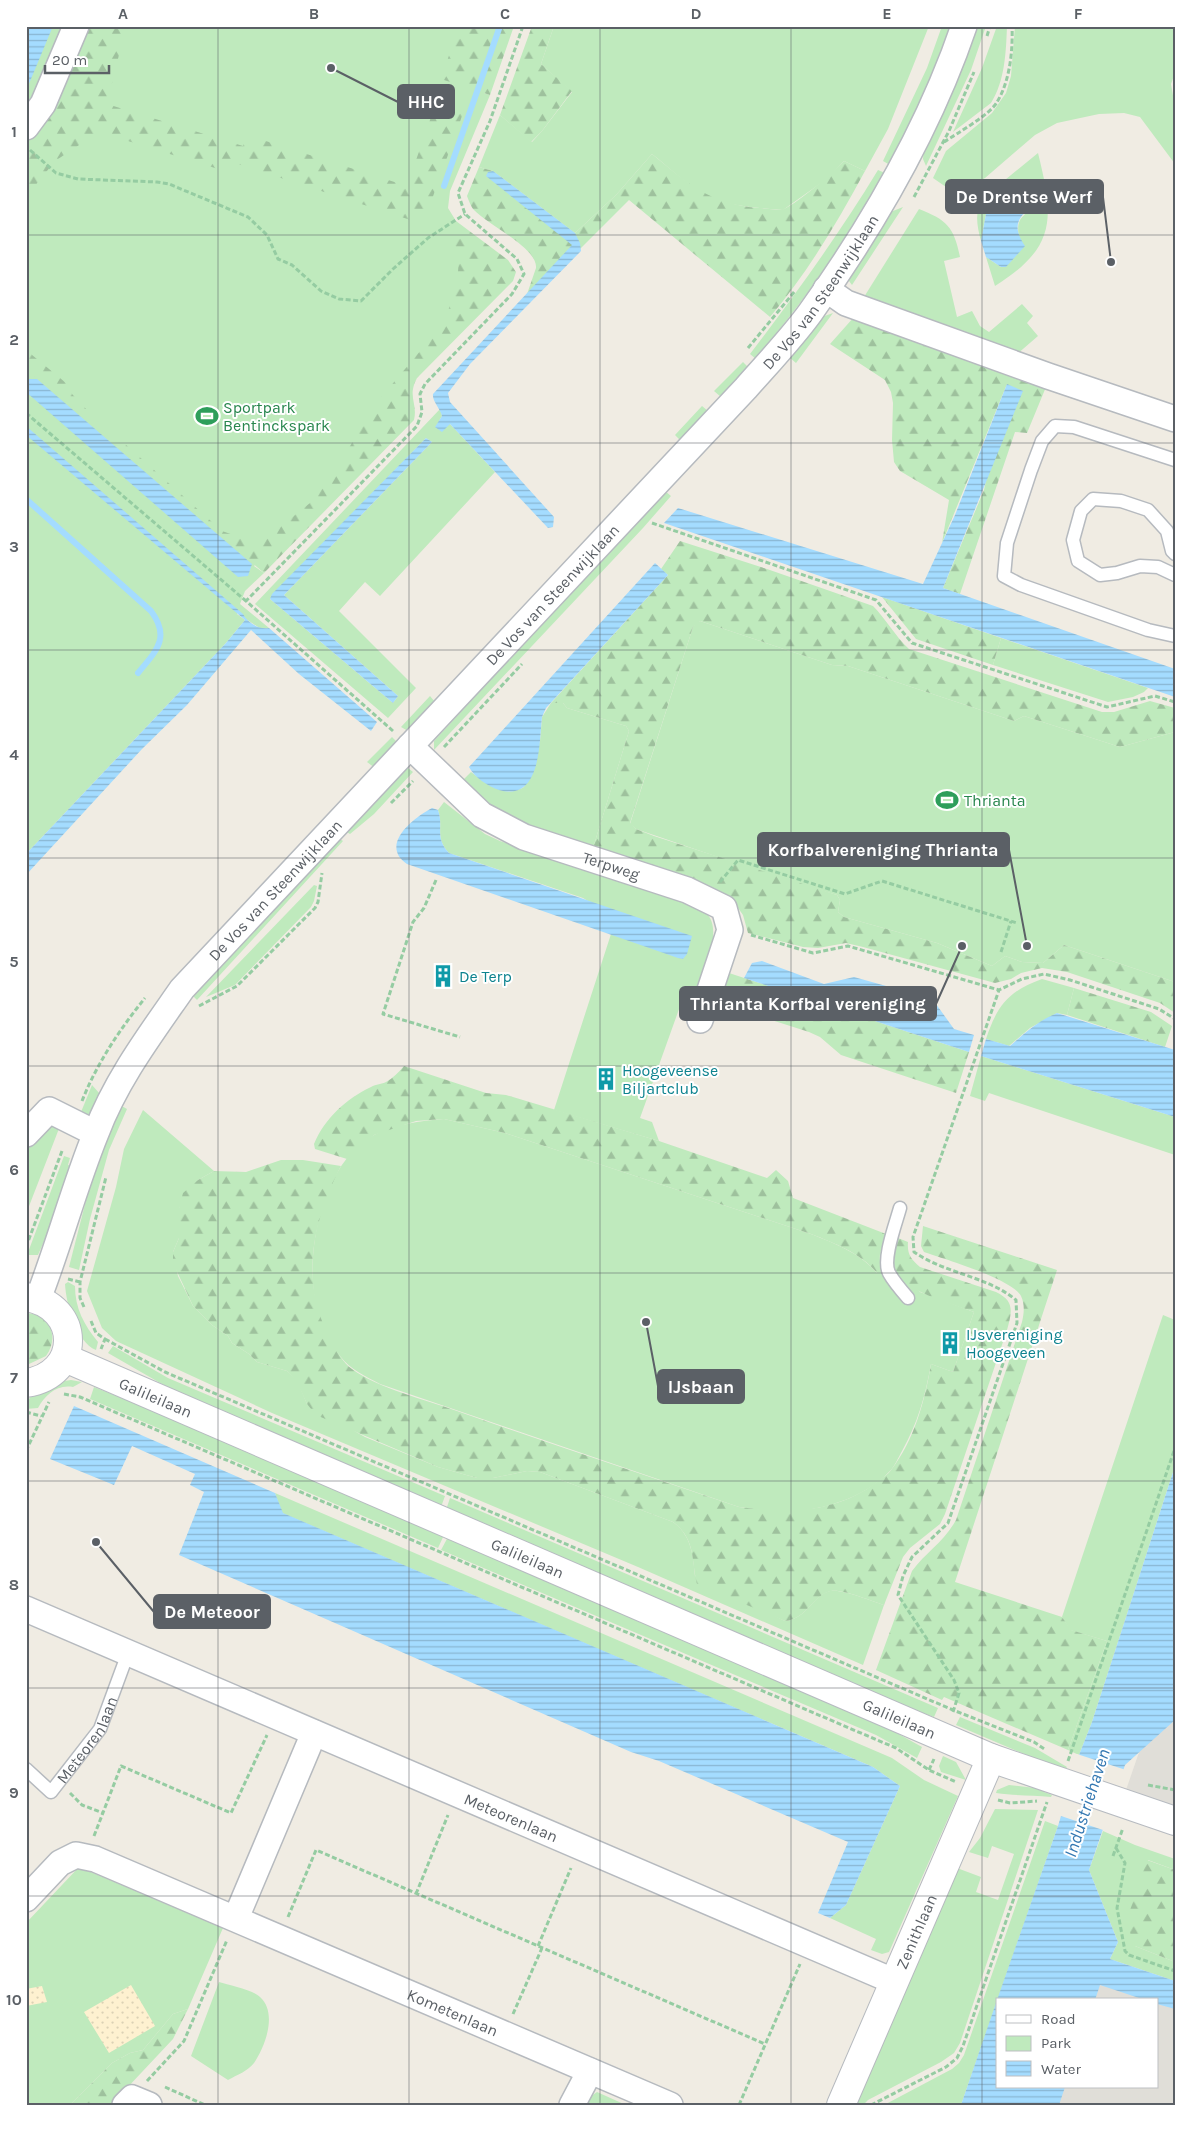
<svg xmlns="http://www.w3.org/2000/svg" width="1201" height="2131" font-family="Karla,sans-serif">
<defs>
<pattern id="forest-firs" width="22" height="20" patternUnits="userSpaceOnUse" patternTransform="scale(1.25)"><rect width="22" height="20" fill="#bfeabd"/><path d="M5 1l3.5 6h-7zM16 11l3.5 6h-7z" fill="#9ec19d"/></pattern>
<pattern id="sand-dots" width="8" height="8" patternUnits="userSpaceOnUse" patternTransform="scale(1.25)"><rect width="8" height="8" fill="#fef1d0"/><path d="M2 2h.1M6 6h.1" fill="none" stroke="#dcd1b5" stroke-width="1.8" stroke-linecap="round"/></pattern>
<pattern id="water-rules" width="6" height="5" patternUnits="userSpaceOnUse" patternTransform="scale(1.25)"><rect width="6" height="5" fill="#a4dcff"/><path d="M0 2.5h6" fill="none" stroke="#89b6d2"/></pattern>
</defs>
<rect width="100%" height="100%" fill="#f0ece3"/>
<!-- industrial -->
<path fill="#e0ded8" d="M1175,1648V1806L1126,1790Z
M1096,1970L1175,1998V2105H1050L1056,2087H1157V2000H1086Z"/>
<!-- green -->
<path fill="#bfeabd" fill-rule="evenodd" d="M26,26H507L484,93L490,95L450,191L448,208L456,221V225L499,272L411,373L363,458L254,566L264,573L245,591L240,604L269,628L261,629L246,619L238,610L237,614L245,620L226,643L26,854Z
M554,26H929L888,129L865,171L844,161L828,178L783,210C760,208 736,207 714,199C691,189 671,169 652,154L616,195L575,233L493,171L479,167L500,115L532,142L542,131L572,92L541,64Z
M942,26H953L931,86L890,165L883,161L927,68Z
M976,26H986L971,70L926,166L923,159L924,147Z
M997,26H1007C1006,52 1005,81 991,103L953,132L982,68Z
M1015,26H1175V73L1171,84L1175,107V164L1140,117L1124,113L1099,114L1057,123L1035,135L985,178L966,189L946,187L933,178L946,151L992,113L1006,93L1011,76Z
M1038,153C1054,218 1057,247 995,286L986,257L1001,267L1019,238C1015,214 1026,219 1033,203H988L981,241C977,226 974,212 983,198Z
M878,170L885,173C848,240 804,300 756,359L750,354C796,294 839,234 878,170Z
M903,207L852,285L849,281V275L888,213Z
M919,209C947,220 954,227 960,257L944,261L957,317L972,311L980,326L989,332L1022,304L1033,316L1027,323L1038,336L1016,355L864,297Z
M833,313L796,363L789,357L819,318Z
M743,362L749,368L721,397L714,391Z
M702,406L708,411L681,441L675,435Z
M440,409L442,416L439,421L450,424L495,472L380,596L365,582L339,611L416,688L388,718L255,604ZM426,438L432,442L284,595L398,696L393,703L270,599Z
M665,491L671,496L643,528L434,750V741Z
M700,621L832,665L848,666L1014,721L1024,716L1120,747L1175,732V982L1064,945L1043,963L1022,962L1005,956L992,966L937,943L844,917L838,912L840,900L837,895L788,881L636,829L630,824L693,627L696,623Z
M1001,638L1148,688L1144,692L1133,697L1108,702L993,665Z
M430,696L435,702L408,731L401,727Z
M551,703H563L567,708L626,726L629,731L593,848L512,821L497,813L460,783L471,772C488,784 504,799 524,787L540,741L542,717Z
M392,737L397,742L375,768L367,762Z
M408,768L413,772L374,814L350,834L345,831L398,769Z
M444,802L485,834L500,841L692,904C699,908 706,911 710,918C721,937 701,981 694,1001L683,998L640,1118L652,1122L659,1141L554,1110L611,934L683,959L583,898L449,853C434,837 444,826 438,810Z
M340,839L343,841L197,1000L193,996Z
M314,885L317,886L314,901L311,907L235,985L206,997Z
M1042,979L1074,988L1067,1015L1057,1013L1030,1028L1009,1046L986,1039C997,1006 1008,991 1042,979Z
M981,1056L1175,1117V1155L989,1093L985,1101L970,1096Z
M92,1085L100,1094L91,1114L87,1117H79Z
M120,1105L127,1109L109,1150L90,1219L79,1270L69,1267L94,1169Z
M143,1110L214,1171L198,1180L179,1208V1238L173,1252L178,1276L193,1306L212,1325L228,1336L232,1343L249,1354L257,1362L287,1371L297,1380L307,1404L365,1437L438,1467L477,1478H493L527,1471L540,1472L673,1522C691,1535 693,1554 695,1576L785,1621C807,1619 813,1595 830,1591C843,1589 871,1601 884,1605L863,1665L638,1567L272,1413L116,1341L102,1328L87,1291L116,1187L124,1149Z
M444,1119L505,1133L811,1234C836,1244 860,1253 877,1273L880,1254L886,1234L898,1238L891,1260L920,1292L974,1312L953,1372L931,1364C925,1397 918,1422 902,1451C898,1458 895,1466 890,1471C862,1501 813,1513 774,1512C762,1511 750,1508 739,1507L380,1384C365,1376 351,1370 340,1356C330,1343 321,1324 317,1309C303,1256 322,1162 374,1135C395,1124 420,1121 444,1119Z
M50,1123L60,1126L26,1214V1148Z
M64,1156L70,1158L68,1165L72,1166L59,1207L38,1255H27Z
M68,1282L75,1286C75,1308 84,1325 98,1342L96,1350C76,1342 66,1303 65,1284Z
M1163,1315L1175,1320V1466L1092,1722L1079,1755L1068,1750L1107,1641L1070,1630L1062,1617Z
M113,1346L168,1378L445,1496L441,1507L174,1391L108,1353Z
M71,1380L82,1382L73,1387C57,1384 45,1395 38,1408L26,1409C26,1390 55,1382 71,1380Z
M94,1387L124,1399L444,1535L438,1548L90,1399Z
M275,1493L892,1758L924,1780L958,1796L889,1952L882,1954L871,1950L876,1939L830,1918L846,1905L900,1786L873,1767L282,1513Z
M450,1498L938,1708L934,1717L860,1690L446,1510Z
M448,1537L877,1722L922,1747L917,1758L876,1735L441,1550Z
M960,1717L1035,1748L1067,1767L1064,1771L956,1725Z
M943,1756L956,1762L966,1780L941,1772L939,1766Z
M1009,1785L1044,1789V1792L1052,1795L1051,1797C1032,1795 1015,1796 996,1793L997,1790Z
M995,1809L1038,1810L960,2043L954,2053L941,2062L868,2100L863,2105H855L957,1868L981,1877L976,1892L998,1900L1014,1854L992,1846L988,1858L969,1852L980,1838Z
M1045,1821L1058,1826L961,2105H884L952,2069L959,2063L964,2055Z
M1103,1831L1135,1845L1175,1859V1870L1148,1860L1135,1946L1175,1962V1981L1110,1959L1118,1942L1089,1870Z
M79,1867L223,1928L188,2009L173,2014L143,2050L130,2053L112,2063L70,2105H26V1923Z
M219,1982C229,1985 253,1990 260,1997C278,2013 265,2047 254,2063C248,2071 237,2075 228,2080L191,2056Z
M597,2092L626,2105H584L587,2099Z"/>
<!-- forest -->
<path fill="url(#forest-firs)" d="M82,26H126L107,104L243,146L247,135L407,186L438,97L466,105L423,224L238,164L231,173L99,132L55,161L26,197V139Z
M459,26H514L490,95L441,79Z
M532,26H554L541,64L572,91L542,131L531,142L500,115Z
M652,154C689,184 708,203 758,208C765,208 774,210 781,210C792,208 835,171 844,161L865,171C837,223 808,272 770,317L629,200L555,274L526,297L536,268C538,248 488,225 474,210C471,207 469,201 467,196L479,167L493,171L575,233L616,195Z
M456,221L508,260L516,272L513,281L417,378C407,397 418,403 414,420L264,573L26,369V350L66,383L72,394L105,429L124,443L222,531L242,538L265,539L310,503L334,472L378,401L443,324L457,287L459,257L455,245Z
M854,317L1046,387L1027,433L1015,432L960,594L943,588L984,490L1007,384L942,543L949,500L900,471L894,462L892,440L893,403L891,392L885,380L830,344Z
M680,541L767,569L873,606C886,619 895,636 909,649L1102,712H1114L1150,701L1175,708V732L1120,747L1024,716L1014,721L848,666L832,665L700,621L693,627L630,823L636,829L654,836L837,895L840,900L838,912L844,917L937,943L992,966L1005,956L1022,962L1043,963L1064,945L1175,982V1013L1160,1003L1067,972L1042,968L1021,973L1011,979L995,983L863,947L846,943L818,948L803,947L748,933L743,915L736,905L726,896L593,848L629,731L626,726L567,708L563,703H551L668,575L661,569Z
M882,597L1001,638L993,665L916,639Z
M729,973L969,1052L956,1093L841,1055L820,1037L809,1032L718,1003Z
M1074,988L1151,1012L1172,1026L1165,1047L1067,1015Z
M404,1066L486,1093L506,1095L659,1141L767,1178L776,1170L788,1181L793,1198L886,1234L880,1254L878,1274C861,1253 836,1244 811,1234L505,1133L444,1119L416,1121L374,1135L347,1159L315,1149L314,1144C325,1118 346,1099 371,1087C376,1084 382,1084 386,1082C393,1078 399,1072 404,1066Z
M281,1160H303L341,1166C312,1221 299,1285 332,1342C337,1351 343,1363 352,1369C377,1388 427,1400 457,1411C551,1444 645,1475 739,1507C788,1514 836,1513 877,1482C881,1478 888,1475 891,1470C914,1441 925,1400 931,1364L953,1372L974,1312C953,1304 892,1289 891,1261C891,1254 896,1245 898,1238L908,1242C907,1254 911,1259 920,1267L996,1292C1015,1301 1012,1312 1007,1330L945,1514L940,1524L910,1548L903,1557L884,1605C871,1601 843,1589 831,1591C813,1595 807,1619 785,1621L697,1584C691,1560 696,1539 673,1522L540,1472L527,1471L493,1478H477L438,1467L316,1415L307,1404L296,1380L287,1371L257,1362L249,1354L232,1343L228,1336L212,1325L193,1306L173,1263V1252L179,1238V1208L183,1193L198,1180L214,1171L246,1172Z
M923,1226L1057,1270L955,1582L1062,1617L1071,1630L1107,1641L1068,1750L944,1697L942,1700L876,1670L912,1571C926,1552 944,1542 956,1520L1022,1322C1024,1313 1025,1305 1021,1296C1012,1279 944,1259 924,1252L921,1246Z
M26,1313C50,1314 60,1337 46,1356L29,1364L26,1363Z
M1147,1860L1175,1870V1962L1135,1946L1126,1922Z
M188,2009L173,2039L111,2105H70L112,2063L130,2053L143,2050L173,2014Z"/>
<!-- sand -->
<path fill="url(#sand-dots)" d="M131,1985L155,2026L109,2053L84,2012Z
M42,1986L47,2002L26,2006V1989Z"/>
<!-- water -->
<path fill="url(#water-rules)" d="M26,26H53L26,91Z
M493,171L575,233L580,243L581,251L470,364L448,393L450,402L554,517L553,527L548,528L450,424L442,432L435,427L442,416C440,408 432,401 433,394L572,245L486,176L488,172Z
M1008,188L1033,189C1033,195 1034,203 1030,208C1028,212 1023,213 1021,217C1014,227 1019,237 1025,246L1006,267H1001L986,257L981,241L988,203L993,194Z
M29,379H37L252,564L248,576L238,577L26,392V383Z
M1007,384L1023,391L943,588L1175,669V697L664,523L678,508L923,584L955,515Z
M26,426L243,614C248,623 259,630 269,628L377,722L371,731L299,674L251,630L187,705L142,749L26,875V854L226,643L245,620L26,435Z
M426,438L432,442L284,595L398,696L393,703L270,599L272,594Z
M655,563L668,575L546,708L542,717C539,744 541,802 499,790C489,787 474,777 469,767Z
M432,808L438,810C444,826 434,837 449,853L692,936L687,954L683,959L678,958L407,864C379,845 413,818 432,808Z
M762,961L824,984L854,977L929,998L936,1004L954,1029L974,1035L969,1052L744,978L752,963Z
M1057,1013L1175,1050V1117L981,1056L986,1039L1010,1046C1025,1033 1038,1021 1057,1013Z
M74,1406L275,1493L283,1513L873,1767L900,1786L846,1905L830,1918L818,1913L848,1842L659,1761L631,1752L179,1555L204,1492L190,1485L195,1474L132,1446L114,1485L50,1459Z
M1175,1466V1720L1125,1765L1089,1870L1118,1942L1110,1959L1175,1981V2009L1157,2004V2000H1145L1100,1985L1095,2000H997L1058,1826L1079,1755L1092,1722Z
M997,2000V2087H1065L1059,2105H961Z"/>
<!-- pier -->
<path fill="#f0ece3" d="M1077,1754L1126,1770L1106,1831L1058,1815Z"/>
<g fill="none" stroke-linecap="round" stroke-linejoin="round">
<!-- stream -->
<path stroke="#a4dcff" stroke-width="6" d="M444,186L500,26
M26,499L151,611C171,638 156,651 138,673"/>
<defs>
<g id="service">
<path d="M1175,460L1074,427L1055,426L1042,441L1031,470L1007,543L1004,576L1021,585L1148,630L1175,636"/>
<path d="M1175,554L1172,551L1167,531L1148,510L1121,501L1093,499L1081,511L1073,540L1078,561L1100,575L1117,573L1140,566L1158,567L1175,575"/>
<path d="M900,1208C896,1223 882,1259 889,1273C894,1282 901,1290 908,1298"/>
<path id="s1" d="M26,1769L51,1792L100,1729L128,1653"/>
</g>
<g id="minor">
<path d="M26,127L43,104L76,26"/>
<path d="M826,289L846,303L1048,376L1175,419"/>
<path id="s2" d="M410,746L482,815L524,837L687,890L724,908L730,930L700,1020"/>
<path d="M26,1134L49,1110L95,1133"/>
<path id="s3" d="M38,1299C59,1245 74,1187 96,1133C116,1080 150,1035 182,989L746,388C768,363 791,339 810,313C873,225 929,129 964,26"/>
<path id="s4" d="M26,1609L893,1981"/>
<path id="s5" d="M26,1899L60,1863L76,1855L95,1859L670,2105"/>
<path d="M236,1918L314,1733"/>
<path d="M125,2105L132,2098L149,2105"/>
<path d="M572,2105L590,2071"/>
</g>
<g id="tertiary">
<path id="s6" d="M841,2105L991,1758"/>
</g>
<g id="secondary">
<path d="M26,1297C82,1306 82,1375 26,1383"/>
<path id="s7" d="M65,1358L991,1758L1175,1821"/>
</g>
</defs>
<!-- service casing -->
<use href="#service" stroke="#b6babf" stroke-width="15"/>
<!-- minor casing -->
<use href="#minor" stroke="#b6babf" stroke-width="28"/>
<!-- tertiary casing -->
<use href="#tertiary" stroke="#b6babf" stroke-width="30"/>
<!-- secondary casing -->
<use href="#secondary" stroke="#b7bbc1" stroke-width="30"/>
<!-- path -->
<path stroke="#95cca2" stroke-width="3" stroke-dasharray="5 2.5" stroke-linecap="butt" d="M987,36L990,26
M944,142C956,134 991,114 997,102C1010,81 1013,50 1012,26
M30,150L56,173L78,179L157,182L169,184L248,217L267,235L278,259L292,265L321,291L339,299L361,301L393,269L428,238L465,214
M914,197L949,131L974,72
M748,348L795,291
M26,413L246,601
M652,523L876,600L912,643L1107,707L1155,696L1175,702
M393,731L246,601L417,426L422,412L420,394L425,384L512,294L524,274L517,259L465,214L458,193L490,121L523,26
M444,747L522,664
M391,803L413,781
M436,880L424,908L413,922L383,1014L460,1037
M720,882L738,860L845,894L882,881L1017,923
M751,935L813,953L848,946L999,990L1022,979L1044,974L1070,980L1159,1009L1175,1019
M1001,952L1011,921
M199,1006L237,986L315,908L318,902L322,873
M82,1101C97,1063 120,1029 145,998
M26,1247L62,1151
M68,1279L80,1282
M84,1307L80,1298V1282L106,1177
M91,1321L96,1333L105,1339L101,1349
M105,1339L165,1372L953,1710L1034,1742L1046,1750
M64,1394L80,1397L842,1725L896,1748L929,1770L956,1782
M26,1412L41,1416
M26,1451L49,1402
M953,1712L959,1693L954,1680L898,1595L903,1576L912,1557L948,1523L1017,1323L1016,1300C987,1276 946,1274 914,1252L913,1237L999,990
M1068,1761L1175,1448
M929,1770L934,1759
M1148,1785L1175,1790
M70,1793L82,1805L103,1813
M998,1800L1010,1803L1037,1801
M94,1836L121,1766L231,1813L267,1735
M1116,1848L1125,1863L1117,1908L1125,1951L1129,1955L1175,1971
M1113,1856L1123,1828
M416,1894L448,1815
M288,1917L316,1850L765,2044
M538,1946L571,1868
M513,2014L542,1948
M147,2081L184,2041L227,1940
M165,2087L205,2105
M739,2105L800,1964
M871,2105L946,2067L957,2058L963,2046L1047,1802"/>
<!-- service -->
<use href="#service" stroke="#fff" stroke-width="12"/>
<!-- minor -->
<use href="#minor" stroke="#fff" stroke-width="25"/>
<!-- tertiary -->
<use href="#tertiary" stroke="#fff" stroke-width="28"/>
<!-- secondary -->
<use href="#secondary" stroke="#fff" stroke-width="28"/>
</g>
<!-- grid -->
<path fill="none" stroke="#5b6066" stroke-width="1" stroke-opacity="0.55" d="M218,26V2105M409,26V2105M600,26V2105M791,26V2105M982,26V2105M26,235H1175M26,443H1175M26,650H1175M26,858H1175M26,1066H1175M26,1273H1175M26,1481H1175M26,1688H1175M26,1896H1175"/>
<!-- icons -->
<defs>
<symbol id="stadium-bare" viewBox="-9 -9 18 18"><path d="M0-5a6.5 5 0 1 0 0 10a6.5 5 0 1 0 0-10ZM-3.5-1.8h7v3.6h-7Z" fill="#2e9e5b" stroke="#fff" stroke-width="2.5" paint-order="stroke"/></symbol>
<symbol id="building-bare" viewBox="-9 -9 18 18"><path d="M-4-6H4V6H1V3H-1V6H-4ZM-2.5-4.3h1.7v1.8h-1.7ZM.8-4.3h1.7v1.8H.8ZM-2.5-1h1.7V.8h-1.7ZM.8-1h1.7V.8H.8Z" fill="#0f9aa8" stroke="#fff" stroke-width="2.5" paint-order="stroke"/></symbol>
</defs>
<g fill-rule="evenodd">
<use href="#stadium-bare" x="191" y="400" width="32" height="32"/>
<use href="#stadium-bare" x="931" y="784" width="32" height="32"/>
<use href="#building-bare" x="427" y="960" width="32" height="32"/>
<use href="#building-bare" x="590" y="1063" width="32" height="32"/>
<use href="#building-bare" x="934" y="1327" width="32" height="32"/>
</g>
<g text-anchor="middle" stroke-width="4" stroke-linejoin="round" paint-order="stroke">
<!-- street labels -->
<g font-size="16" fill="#5b6066" stroke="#fff">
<text dy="6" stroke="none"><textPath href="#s3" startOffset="1290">De Vos van Steenwijklaan</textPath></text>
<text dy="6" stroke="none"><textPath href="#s3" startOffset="885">De Vos van Steenwijklaan</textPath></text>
<text dy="6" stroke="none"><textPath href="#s2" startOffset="239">Terpweg</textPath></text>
<text dy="6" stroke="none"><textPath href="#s3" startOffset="480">De Vos van Steenwijklaan</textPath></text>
<text dy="6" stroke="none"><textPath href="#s7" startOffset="99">Galileilaan</textPath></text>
<text dy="6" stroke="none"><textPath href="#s7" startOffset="504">Galileilaan</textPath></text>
<text dy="6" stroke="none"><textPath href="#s7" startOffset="909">Galileilaan</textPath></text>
<text dy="6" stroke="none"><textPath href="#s1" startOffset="98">Meteorenlaan</textPath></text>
<text dy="6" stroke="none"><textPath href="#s4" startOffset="528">Meteorenlaan</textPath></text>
<text dy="6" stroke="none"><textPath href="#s6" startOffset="189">Zenithlaan</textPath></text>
<text dy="6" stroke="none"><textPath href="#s5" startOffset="476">Kometenlaan</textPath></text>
</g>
<!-- leisure labels -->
<g font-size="16" fill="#27864d" stroke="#fff" text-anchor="start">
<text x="223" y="413">Sportpark<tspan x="223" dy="18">Bentinckspark</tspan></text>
<text x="964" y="806">Thrianta</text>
</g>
<!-- culture labels -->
<g font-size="16" fill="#0d838f" stroke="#fff" text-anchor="start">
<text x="459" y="982">De Terp</text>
<text x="622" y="1076">Hoogeveense<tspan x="622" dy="18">Biljartclub</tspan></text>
<text x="966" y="1340">IJsvereniging<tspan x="966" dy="18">Hoogeveen</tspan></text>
</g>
<!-- water labels -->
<g font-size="18" font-style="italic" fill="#3478b2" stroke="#fff">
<text transform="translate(1087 1803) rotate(-72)" y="6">Industriehaven</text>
</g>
</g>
<!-- callouts -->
<path fill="none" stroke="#5b6066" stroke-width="2" d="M331 68L398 102M1111 262L1103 197M1027 946L1009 850M962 946L936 1004M646 1322L658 1386M96 1542L154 1612"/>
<g fill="#5b6066" stroke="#fff" stroke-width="2">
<circle cx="331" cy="68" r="5"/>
<circle cx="1111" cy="262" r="5"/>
<circle cx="1027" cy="946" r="5"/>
<circle cx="962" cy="946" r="5"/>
<circle cx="646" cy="1322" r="5"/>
<circle cx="96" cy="1542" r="5"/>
</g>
<g fill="#5b6066" stroke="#5b6066" stroke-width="2">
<rect x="398" y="85" width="56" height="33" rx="5"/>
<rect x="946" y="180" width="157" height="33" rx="5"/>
<rect x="758" y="833" width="251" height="33" rx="5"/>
<rect x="680" y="987" width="256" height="33" rx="5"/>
<rect x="658" y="1370" width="86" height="33" rx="5"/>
<rect x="154" y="1595" width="116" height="33" rx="5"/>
</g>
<g font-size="18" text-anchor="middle" font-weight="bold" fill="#fff">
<text x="426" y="108">HHC</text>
<text x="1024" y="203">De Drentse Werf</text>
<text x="883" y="856">Korfbalvereniging Thrianta</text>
<text x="808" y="1010">Thrianta Korfbal vereniging</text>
<text x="701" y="1393">IJsbaan</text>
<text x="212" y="1618">De Meteoor</text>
</g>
<!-- border -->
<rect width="1201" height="2131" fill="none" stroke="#ffffff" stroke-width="55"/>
<!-- legend -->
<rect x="996" y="1998" width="162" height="90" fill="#ffffff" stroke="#bdbfc2"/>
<rect x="1006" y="2015" width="25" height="8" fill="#ffffff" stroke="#bdbfc2"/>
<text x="1041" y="2024" font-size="15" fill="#5b6066">Road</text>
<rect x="1006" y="2036" width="25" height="15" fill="#bfeabd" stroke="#bdbfc2"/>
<text x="1041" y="2048" font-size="15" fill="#5b6066">Park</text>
<rect x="1006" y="2061" width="25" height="15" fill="url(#water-rules)" stroke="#bdbfc2"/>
<text x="1041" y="2074" font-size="15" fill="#5b6066">Water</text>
<!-- scale -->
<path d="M45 65v8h64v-8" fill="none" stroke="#5b6066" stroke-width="2.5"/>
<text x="52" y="65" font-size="15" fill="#5b6066" stroke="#ffffff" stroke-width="4" paint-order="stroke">20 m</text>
<rect x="28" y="28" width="1146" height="2076" fill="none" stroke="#5b6066" stroke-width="2"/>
<g font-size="16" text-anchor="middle" font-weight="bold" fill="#5b6066">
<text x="123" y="19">A</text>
<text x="314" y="19">B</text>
<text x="505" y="19">C</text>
<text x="696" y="19">D</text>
<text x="887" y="19">E</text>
<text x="1078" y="19">F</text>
<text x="14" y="137">1</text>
<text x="14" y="345">2</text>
<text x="14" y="552">3</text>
<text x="14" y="760">4</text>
<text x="14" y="967">5</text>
<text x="14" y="1175">6</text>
<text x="14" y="1383">7</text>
<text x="14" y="1590">8</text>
<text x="14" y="1798">9</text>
<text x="14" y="2005">10</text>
</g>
</svg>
